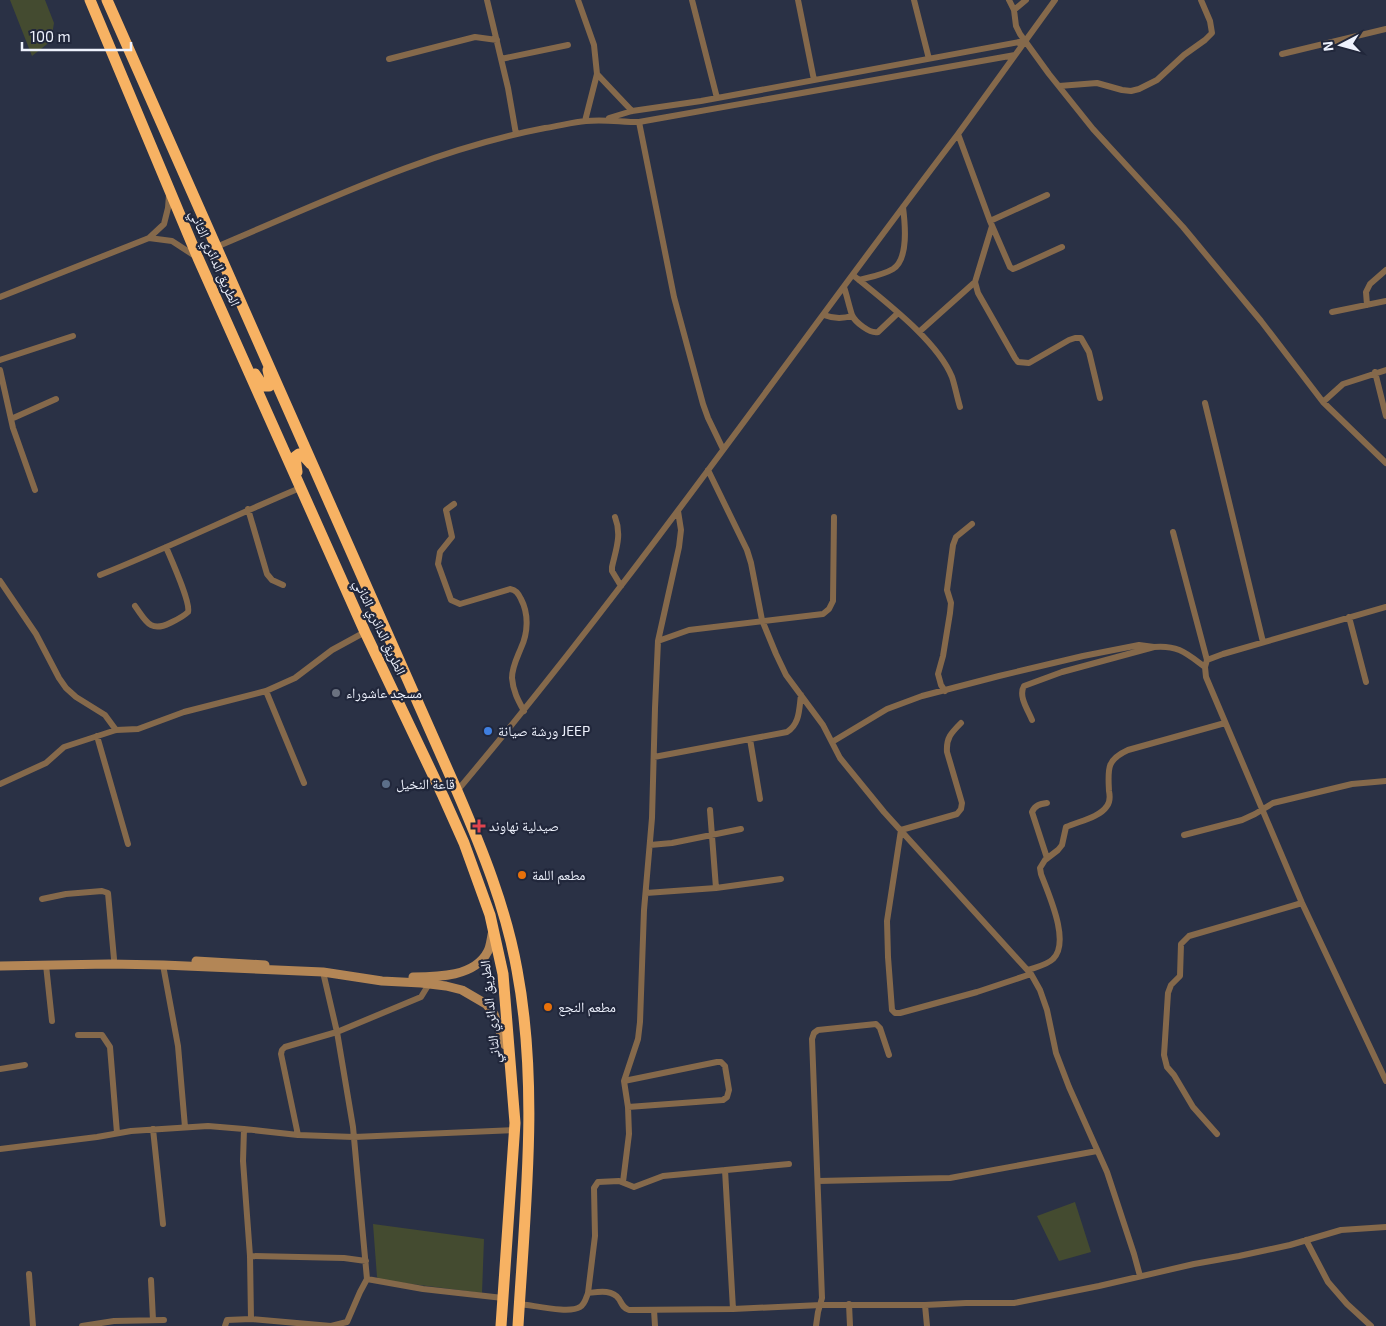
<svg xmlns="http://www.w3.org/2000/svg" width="1386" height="1326" font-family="'Exo 2','Noto Naskh Arabic',sans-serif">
<rect width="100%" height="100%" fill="#2a3145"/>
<!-- green -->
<path fill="#444b30" d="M10,0H45L54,23L51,41L32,56Z
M1075,1202L1091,1252L1059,1261L1037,1216Z
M373,1224L484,1239L482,1293L380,1280L377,1277Z"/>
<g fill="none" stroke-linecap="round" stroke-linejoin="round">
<!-- street -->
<path stroke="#85694b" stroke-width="6" d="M487,0L508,88L516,134
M578,0L594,45L597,74L585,121
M692,0L717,98
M798,0L814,80
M914,0L929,59
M1009,0L1014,10L1016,26L1020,34L1049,74L1093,129L1183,227L1261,321L1323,402L1386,463
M1055,0L958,134L990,221L1010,267L1013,269L1018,267L1062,247
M1014,10L1026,0
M1282,54L1386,29
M389,59L475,37L497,40
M501,59L568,45
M597,74L632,111
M1059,86L1097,83L1122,90L1131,91L1139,89L1157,80L1184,55L1205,40L1212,33L1210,21L1201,0
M609,118L632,111L701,101L1025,41
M639,122L674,297L703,404L708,418L723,449
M990,221L1047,195
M992,226L975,282L978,293L1015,358L1018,362L1029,363L1069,340L1075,338H1081L1089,352L1100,398
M149,238L164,224L168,208L169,195
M216,247C323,202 430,150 545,128C559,126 573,122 586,121C604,119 621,122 639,122L1015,55
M853,275C883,300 937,340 952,377C955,386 957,397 960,407
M859,280C870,277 883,275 893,269C909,259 905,223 903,207
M844,287C847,296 849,306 852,315C855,322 870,334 878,332L898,313
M0,297L149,238L172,241L195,256
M1367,305L1366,292L1370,284L1386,270
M1332,312L1386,301
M824,315C834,319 842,319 852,316
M919,332L975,282
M0,360L73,336
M0,370L13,428L35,490
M1375,372L1386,416
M1323,402L1343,384L1386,370
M1205,403L1263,642
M11,419L56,399
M708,470L747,550L751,563L762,620L776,654L786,675L823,725L840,758L884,812L1031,974L1040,990L1047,1010L1056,1053L1069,1087L1107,1172L1134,1254L1140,1276
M454,504L446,510L452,537L440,552L438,564L451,600L460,604L510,589C516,590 518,593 521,599C529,614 528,633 521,648C517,658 512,667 512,678C513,691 518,700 524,711
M248,509L267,574L272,580L283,585
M615,517C622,535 616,549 612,567V571L621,586
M1173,532L1207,660
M100,575C168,548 233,516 300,488
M0,581L36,634L59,678L66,688L76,697L105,715L116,730
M135,606C146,621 150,633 170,623C176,620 183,617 188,612C191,603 171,559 166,547
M1386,607L1223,654L1207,660L1205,667L1206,677L1302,903L1386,1081
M1349,617L1366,682
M658,641L689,630L823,614L829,609L833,601L834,517
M266,691L304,783
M945,691L941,685L938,674L943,656L950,613L951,603L947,590L953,545L956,537L972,524
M1032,720C1028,710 1018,696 1024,686L1062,672L1154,647C1178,645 1186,653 1205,667
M961,723C951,733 946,738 947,752L962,803L961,809L957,814L901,830L887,921L888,957L892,1010L895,1013H900L977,992L1031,974
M97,736L128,844
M750,739L760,799
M832,742L887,709L922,696L999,676L1083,656L1139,645L1154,647
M654,757L787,732C800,724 799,709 801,695
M0,784L46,763L64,747L116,730L138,729L184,712L266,691L295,678L332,650L365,632
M457,791C635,580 791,353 958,134
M1047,803C1040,804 1035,805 1032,812L1047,858
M710,810L716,888
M1184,835L1242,820L1255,814L1273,803L1352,784L1386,781
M650,845L672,843L741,829
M646,893L716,888L781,879
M42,899L66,894L102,891L108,893L114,959
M46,965L52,1021
M163,965L178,1046L185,1127
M1028,970C1036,967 1047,965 1053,959C1071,942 1048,893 1041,874L1040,868L1045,860L1058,850L1062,845L1066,827C1079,821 1099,818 1107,806C1110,802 1110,796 1109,791C1108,769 1106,760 1128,750L1225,723
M78,1035H102L110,1047L117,1133
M0,1069L25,1065
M624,1081L717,1062H721L725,1066L729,1090L727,1097L723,1100L628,1107
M153,1129L163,1224
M244,1129L298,1135L354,1137L515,1130
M1217,1134L1193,1107L1174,1075L1167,1067L1164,1055L1168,993L1171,985L1180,976L1181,944L1189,936L1302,903
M298,1135L281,1054L282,1050L285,1047L337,1032L421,997L429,984
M0,1149L97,1137L131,1131L208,1126L244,1129L243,1161L250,1256L251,1319
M725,1170L733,1309
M818,1181L950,1178L1097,1151
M623,1182L629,1134L628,1107L624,1081L638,1039L640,1022L644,910L652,818L655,708L658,641L679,547L681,530L678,511
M1306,1240L1328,1282L1347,1304L1371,1326
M250,1256L344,1258L366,1261
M29,1274L33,1326
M367,1279L423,1289L503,1298
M151,1280L153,1320
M588,1293C598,1292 612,1289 619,1299C622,1304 623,1308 629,1310L733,1309L821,1305H925L966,1303H1014L1099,1286L1194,1264L1239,1256L1290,1245L1341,1230L1386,1227
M519,1304C533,1305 569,1314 580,1307C585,1304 586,1298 588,1293L595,1236L594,1188L598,1182L619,1181L634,1187L663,1176L789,1164
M849,1304L850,1326
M925,1305L927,1326
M654,1310L655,1326
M82,1326L114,1321L164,1320
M225,1326L227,1320L251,1319L331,1326L347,1322L360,1292L367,1279L353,1127L337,1032L323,972
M816,1326L818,1312L822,1298L812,1039L814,1033L818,1030L876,1024L880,1028L889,1055"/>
<!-- secondary -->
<path stroke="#b38656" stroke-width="9" d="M196,961L265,965
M0,966L109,964L163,965L323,972L382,981L421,983L446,986L462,990L486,1004L494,1014L505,1045
M413,977C438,977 475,977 488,951C491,945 491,937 493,931"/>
<!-- highway -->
<path stroke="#f7b263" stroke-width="11" d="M90,0L198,258L365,632L443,796L464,843L490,915L503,974L515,1123L501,1326
M107,0L457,791C482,849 506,908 517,970C539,1087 525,1208 518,1326
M255,374L263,386H269L270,379L268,370
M297,472L295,457L299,454H302L311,464"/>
</g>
<!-- markers -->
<circle fill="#6b7280" stroke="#21273b" stroke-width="2" cx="336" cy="693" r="5"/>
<circle fill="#3f7fe0" stroke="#21273b" stroke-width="2" cx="488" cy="731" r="5"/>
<circle fill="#5c6f8a" stroke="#21273b" stroke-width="2" cx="386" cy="784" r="5"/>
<path fill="#e0444e" stroke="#21273b" stroke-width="2" d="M476.5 818.5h5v5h5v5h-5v5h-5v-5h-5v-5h5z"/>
<g fill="#e8710a" stroke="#21273b" stroke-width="2">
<circle cx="522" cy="875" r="5"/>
<circle cx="548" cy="1007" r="5"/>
</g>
<g text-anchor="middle" stroke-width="4.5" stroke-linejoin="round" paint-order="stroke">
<!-- street labels -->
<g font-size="14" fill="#eef2fd" stroke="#21273b">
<text transform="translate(215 258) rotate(66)" y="5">الطريق الدائري الثاني</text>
<text transform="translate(380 627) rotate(65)" y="5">الطريق الدائري الثاني</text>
<text transform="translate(490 1012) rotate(-96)" y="5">الطريق الدائري الثاني</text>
</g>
<!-- poi labels -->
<g font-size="14" fill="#eef2fd" stroke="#21273b" text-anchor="start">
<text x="346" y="698">مسجد عاشوراء</text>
<text x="498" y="736">ورشة صيانة JEEP</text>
<text x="396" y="789">قاعة النخيل</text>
<text x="489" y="831">صيدلية نهاوند</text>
<text x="532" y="880">مطعم اللمة</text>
<text x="558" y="1012">مطعم النجع</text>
</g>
</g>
<!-- north arrow -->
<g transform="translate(1341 45) rotate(264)" stroke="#21273b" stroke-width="4" paint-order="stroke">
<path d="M0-4L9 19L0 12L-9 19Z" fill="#eef2fd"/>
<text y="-8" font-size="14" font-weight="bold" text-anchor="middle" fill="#eef2fd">N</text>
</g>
<!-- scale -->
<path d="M22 42v8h109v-8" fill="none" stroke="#eef2fd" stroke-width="2.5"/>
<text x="30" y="42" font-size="15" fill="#eef2fd" stroke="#21273b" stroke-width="4" paint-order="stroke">100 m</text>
</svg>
